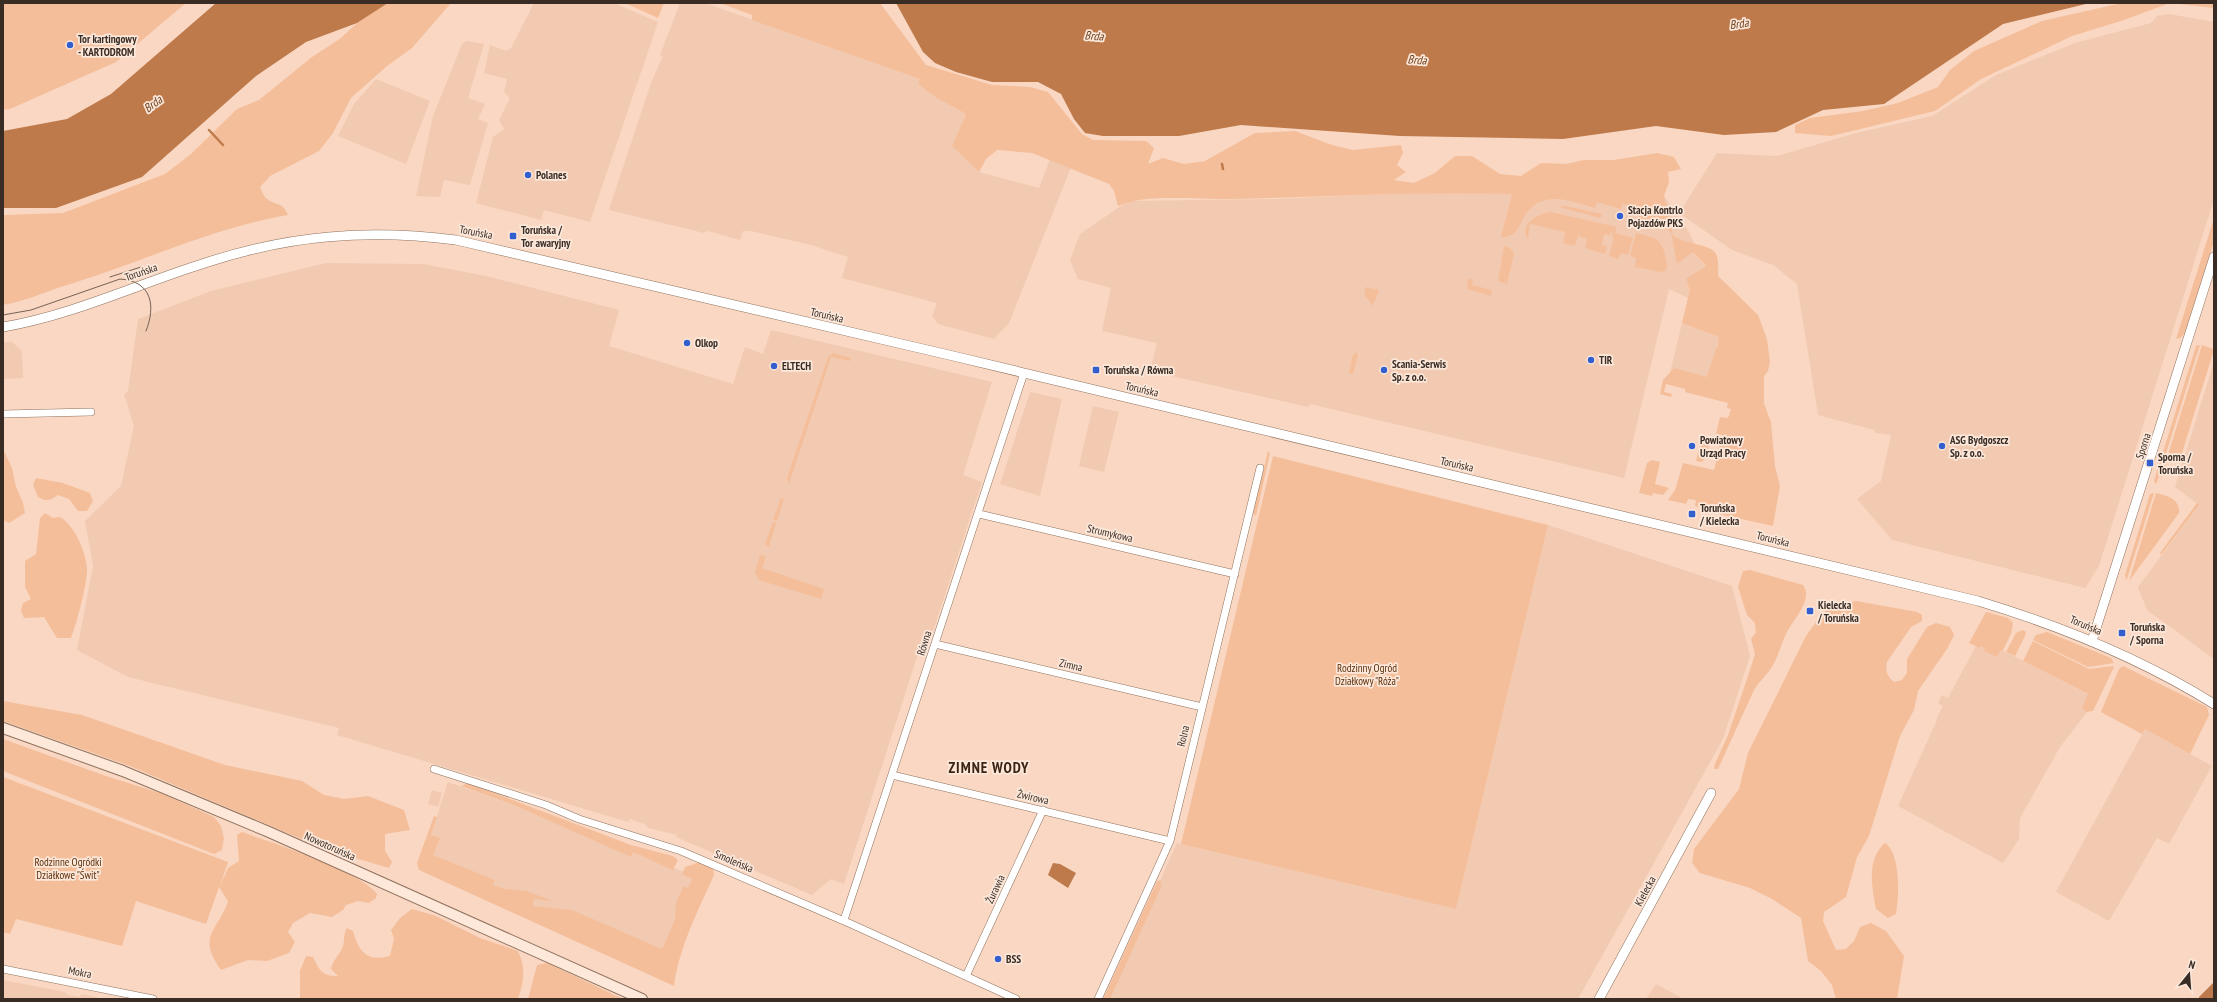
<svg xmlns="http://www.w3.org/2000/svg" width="2217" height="1002" font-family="'PT Sans Narrow',sans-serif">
<rect width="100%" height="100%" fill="#f9d7c2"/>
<!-- built -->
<path fill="#f2cab1" d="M534,3H614L658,22L590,222L544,210L541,220L476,203L493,137L504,129L499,120L510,98L504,92L507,79L484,73L490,45L506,51L511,48Z
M680,3H705L921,79L918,84L935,97L966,114L952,146L979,172L1039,188L1050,159L1071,167L1009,323L994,339L938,324L932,316L937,303L842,278L848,257L811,245L751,231H743L740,240L708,231L704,233L609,210L651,83L663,56L660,55Z
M2169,14L2214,22V199L2099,566L2085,588L1892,540L1857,499L1881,481L1891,435L1875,433L1874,430L1818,415L1797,284L1773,265L1732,250L1679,213L1717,153L1777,156L1856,133L1932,116L1996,75L2075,43L2151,23L2157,16Z
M467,41L484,44L468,98L485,104L478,119L488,123L470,185L444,180L440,197L416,196L433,116L462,44Z
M376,79L430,101L406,164L338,136L354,104Z
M1437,192L1664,196L1689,232L1695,245L1693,252L1706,267L1690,289L1688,298L1669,289L1624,478L1310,404L1308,407L1150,371L1157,343L1102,331L1111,288L1078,279L1070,260L1080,234L1128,201L1275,199Z
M326,263L423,264L486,276L619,310L609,346L733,384L745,347L763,354L771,330L992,382L963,475L982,482L931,637L924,635L844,884L831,879L812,895L676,837L677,835L648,828L645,824L630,819L628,822L337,735L339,728L128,677L77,650L93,566L85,521L121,486L134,426L124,394L128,391L138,319L211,291Z
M1682,323L1722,338L1718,394L1668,381Z
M3,342H12L22,351L23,378L3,379Z
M2214,362V659L2147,610L2138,587L2199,505L2175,487Z
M1030,392L1062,399L1040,496L1000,484Z
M1093,406L1119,412L1104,472L1079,466Z
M1548,525L1732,586L1750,656L1723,739L1578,999H1107L1177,843L1456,909Z
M1976,646L1980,648L1981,646L1986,649L1985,650H2002L2093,697L2094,703L2060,747L2020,818L2019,839L2003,863L1898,806L1937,720L1936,719L1943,706L1938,703L1942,695L1948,698Z
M2145,729L2212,766L2169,844L2157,838L2109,921L2056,892Z
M448,782L516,806L620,851L631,850L708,882L663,979L421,866Z
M432,790L442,793L438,807L428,804Z
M3,980L65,992L68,995L80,997L81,994L105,999H3Z
M1656,984L1658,985L1684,999H1646Z"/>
<!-- green -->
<path fill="#f5be9a" d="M3,3H186L116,62L10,109L3,110Z
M388,3H451L412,48L387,66L351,98L333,133L319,151L270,176L260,187C262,191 264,197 267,199C277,206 283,202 288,215C209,229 137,264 61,287C43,293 22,302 3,305V215L63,213L165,174L191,154L237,109L259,100L312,57L341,38L357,23Z
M625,3H664L658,18Z
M720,3H880L926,65L992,85L1030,87L1048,92L1082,134L1093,140L1146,141L1154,148L1148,164L1163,158L1184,164L1205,161L1255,133L1295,131L1332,145L1353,150L1401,145L1403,153L1397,165L1406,172L1394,180L1414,183L1435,173L1455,156H1472L1500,174L1521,176L1541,163L1566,164L1584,160H1614L1657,153L1674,157L1681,169L1668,172L1669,182L1664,196L1673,235C1682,244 1712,244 1716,254C1719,260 1718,269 1718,276L1758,315L1767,339L1770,362L1768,371L1764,376V404L1771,422L1775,466L1780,486L1773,526L1719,514L1715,511L1695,506L1696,500L1688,499L1686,504L1668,500L1675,490L1683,463L1714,470L1722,435L1716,434L1720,417L1728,418L1731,409L1727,408L1728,403L1685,392V389L1666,384L1664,392L1672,394L1671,397L1660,394L1663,380L1674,368L1707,377L1716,348H1718L1719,337L1682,323L1690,289L1686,279L1706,266L1693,252L1677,264L1671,232L1661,225L1639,219L1640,208L1623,204L1621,209L1597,202L1595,208C1582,204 1566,198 1552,199C1515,203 1527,239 1501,237L1512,194C1418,191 1327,197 1233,199C1202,200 1145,193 1118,206L1114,191L1109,184L1032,153L997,150L986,159L979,172L952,146L966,114L935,97L918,84L920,79L752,20V15Z
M2122,3H2170L2124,20L2072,36L1981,79L1935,111L1831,136L1795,133V125L1810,118L1863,111L1898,103L1938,87L1950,70L1974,51L2042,21Z
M2171,3H2214V8Z
M1565,206L1602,214L1600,218L1559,207Z
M1551,212L1617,227L1615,233L1633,238L1628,255L1621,253L1618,259L1609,256L1614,237L1612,236V230L1610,235L1604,234L1602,245L1607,246L1605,254L1585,248L1587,239L1578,236L1575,246L1563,243L1565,232L1530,224L1528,239C1518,224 1539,213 1551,212Z
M2214,218V241L2185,333L2180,338L2176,339Z
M1636,233C1656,238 1662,238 1666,259C1667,264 1668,267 1665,271L1660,272L1635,267L1636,258L1630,256Z
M1504,246L1510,248L1514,254L1507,284L1498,281Z
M1468,278L1473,280L1472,285L1492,290L1491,296L1467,289Z
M1366,287L1379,290L1373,306L1364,294Z
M2200,345L2157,482L2156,484L2154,481L2196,346Z
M2202,345L2213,349V353L2182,453L2178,459L2168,460L2159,484Z
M1356,352L1358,355L1353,374H1349L1352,357Z
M833,353L851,358L850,361L831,357L789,484L787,478L828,357Z
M1711,437L1706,457L1702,462L1696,461L1700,447Z
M3,449L12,468L16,487L23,503L25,513L9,523L3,520Z
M1268,451L1270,453L1256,516L1253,513Z
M1273,456L1548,525L1456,909L1181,844Z
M1652,460L1660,462L1655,484L1669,488L1663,495L1653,493L1652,496L1639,493L1647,463Z
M36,478L63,483L90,493L93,501L87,511H78L69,499L58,495L50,500H44L38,497L33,485Z
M2154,493L2127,579H2126L2125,575L2150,494Z
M2156,493C2168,496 2180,499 2179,513L2129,581Z
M781,498L784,499L777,521L773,519Z
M2197,503L2199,505L2161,555L2160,553Z
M45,513L53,518L60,517C75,526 85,550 87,568C88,581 76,626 71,638H57L44,617L24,618L21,611L23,603L31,599L25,587V561L36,554L40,518Z
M773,522L776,523L769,547L765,544Z
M760,555L766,556L762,568L824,589L821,599L759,580L755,572Z
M1750,570L1803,585C1814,600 1792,621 1786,634C1780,646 1778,660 1769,671C1764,678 1759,682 1754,690L1718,769H1715L1714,766L1728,735L1751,667L1755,654L1751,639L1756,632L1755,623L1747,615L1738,587L1743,571Z
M1856,601L1917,612L1922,615V621L1911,627L1887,662C1885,671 1887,676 1894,682L1902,680L1907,673V659L1927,627L1936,623L1950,627L1954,635L1947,649L1918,691L1914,710L1900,736L1869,836L1857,857L1846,897L1824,912L1823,921L1836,950L1846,949L1854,941L1860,927L1871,923L1886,931L1904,956L1897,999H1836L1832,985L1821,971L1808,961L1801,918L1772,899L1750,888L1700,873L1692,863L1694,849L1739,789L1748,753L1806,636L1821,615L1830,607Z
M1986,612L2008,618L2013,623L2011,634L2003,650L2000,651L1997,657L1984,651L1985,649L1981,646L1980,648L1969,643Z
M2022,630L2025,631L2026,634L2015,656L2006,652L2016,633Z
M2047,632L2111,658L2114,663L2088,667L2033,640L2036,635Z
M2033,641L2089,669L2113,666L2114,667L2093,711L2086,712L2082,708L2088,694L2023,661Z
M2123,666L2207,707L2209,715L2190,754L2145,729L2142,734L2101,712L2119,669Z
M3,701L82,715L225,765L302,781L324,795L344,799L368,796L404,810L410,830L385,834V851L392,862L389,868L325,849L130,766L3,721Z
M3,739L103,775L163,794L214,817L221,826L224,838L222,850L214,854L3,771Z
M3,777L228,862L220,886L228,868L239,861L237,835L242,832C272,843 361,871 377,894L376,898L369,903L358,901L346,905L343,910L332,917L310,913L293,923L288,932L295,942L289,953L267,961L248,960L221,970C196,935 218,932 228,901L219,887L206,924L136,901L122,946L16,919L10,934L3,932Z
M468,783L631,845L673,856L678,860L673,870L633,852L631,857L516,806L461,786Z
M434,816L437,817L431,835L440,838L433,855L495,880L493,885L505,889L526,891L553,901L534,899L533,906L572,910L662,949L675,920L676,902L684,886L688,888L692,879L682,874L685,867L700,862L713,868L714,875C698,911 679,947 674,986L419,870L417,863Z
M1885,843C1901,853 1899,897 1896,914L1888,918L1876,909C1872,888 1866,859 1885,843Z
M1161,880L1160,884L1162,885L1110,999H1103L1157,881Z
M412,909L436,916L480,938L518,951C526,968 524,981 518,999H300V971L306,956L313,957C319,970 323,977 338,976L331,969C333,959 340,955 343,946C345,939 343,935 347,928L353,931C359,953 368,962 390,956L394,939L391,930L400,918Z
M547,963L623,999H528L537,965Z"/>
<!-- water -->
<path fill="#be7a4b" d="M216,3H388L357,23L306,42L256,76L142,177L56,208H3V131L67,119L111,94Z
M896,3H2090L2003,24L1884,104L1823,110L1776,132L1724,135L1656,126L1563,139L1400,136L1241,125L1179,136H1103L1085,133L1074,119L1061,94L1038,82H992L956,72L935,63L923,52Z
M1053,863L1060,864L1076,873L1068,888L1048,875Z
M2214,982V999H2199V997Z"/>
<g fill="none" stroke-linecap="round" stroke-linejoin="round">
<!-- stream -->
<path stroke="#be7a4b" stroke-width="2.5" d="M209,130L223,145
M1222,164L1223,169"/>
<defs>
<path id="minor" d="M3,414L91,412
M979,514L1235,574
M935,644L1202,707
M434,769L546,805L579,819L681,851L851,924L1016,999
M892,775L1170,841
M844,920L1024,373
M3,969L153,999
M966,976L1043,810
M1098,999L1170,841L1260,468"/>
<path id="tertiary" d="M3,327C73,315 138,284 205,263C289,235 368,229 456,240L949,355L1978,601C2061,626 2140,658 2214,704
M2092,641L2214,257
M1599,999L1711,793"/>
<path id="secondary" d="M3,728L123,771L269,832L642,999"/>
</defs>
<!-- minor casing -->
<use href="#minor" stroke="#8f725e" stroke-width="8"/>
<!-- tertiary casing -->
<use href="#tertiary" stroke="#8f725e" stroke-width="10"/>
<!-- secondary casing -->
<use href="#secondary" stroke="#8f725e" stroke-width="12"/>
<!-- minor -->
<use href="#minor" stroke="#fff" stroke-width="7"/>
<!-- tertiary -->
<use href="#tertiary" stroke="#fff" stroke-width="9"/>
<!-- secondary -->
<use href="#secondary" stroke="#fde8da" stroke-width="10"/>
<!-- tram -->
<path stroke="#756256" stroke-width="1" d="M110,277L141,267
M3,315L31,310L120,279C152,281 156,306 146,331"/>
</g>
<!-- markers -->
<g fill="#335ece" stroke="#fce8db" stroke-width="1.5">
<circle cx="70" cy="45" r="4"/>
<circle cx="528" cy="175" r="4"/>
<circle cx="1620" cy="216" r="4"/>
<rect x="509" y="232" width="8" height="8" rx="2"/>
<circle cx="687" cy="343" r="4"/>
<circle cx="1591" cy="360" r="4"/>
<circle cx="774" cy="366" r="4"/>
<rect x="1092" y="366" width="8" height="8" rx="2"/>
<circle cx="1384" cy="370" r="4"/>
<circle cx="1692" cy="446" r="4"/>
<circle cx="1942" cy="446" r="4"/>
<rect x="2146" y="459" width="8" height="8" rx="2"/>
<rect x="1688" y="510" width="8" height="8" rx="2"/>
<rect x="1806" y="607" width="8" height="8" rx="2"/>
<rect x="2118" y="629" width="8" height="8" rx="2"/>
<circle cx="998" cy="959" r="4"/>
</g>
<g text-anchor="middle" stroke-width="3.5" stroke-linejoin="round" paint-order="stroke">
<!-- poi labels -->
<g font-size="11" font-weight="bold" fill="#392c24" stroke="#fce8db" text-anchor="start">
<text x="78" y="43">Tor kartingowy<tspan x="78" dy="13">- KARTODROM</tspan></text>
<text x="536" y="179">Polanes</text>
<text x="1628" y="214">Stacja Kontrlo<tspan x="1628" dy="13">Pojazdów PKS</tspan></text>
<text x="521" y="234">Toruńska /<tspan x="521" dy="13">Tor awaryjny</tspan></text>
<text x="695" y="347">Olkop</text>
<text x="1599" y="364">TIR</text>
<text x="1392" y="368">Scania-Serwis<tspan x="1392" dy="13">Sp. z o.o.</tspan></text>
<text x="782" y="370">ELTECH</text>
<text x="1104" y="374">Toruńska / Równa</text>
<text x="1700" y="444">Powiatowy<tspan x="1700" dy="13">Urząd Pracy</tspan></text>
<text x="1950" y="444">ASG Bydgoszcz<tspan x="1950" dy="13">Sp. z o.o.</tspan></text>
<text x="2158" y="461">Sporna /<tspan x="2158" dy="13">Toruńska</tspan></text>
<text x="1700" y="512">Toruńska<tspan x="1700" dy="13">/ Kielecka</tspan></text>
<text x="1818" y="609">Kielecka<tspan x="1818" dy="13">/ Toruńska</tspan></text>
<text x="2130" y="631">Toruńska<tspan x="2130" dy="13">/ Sporna</tspan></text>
<text x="1006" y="963">BSS</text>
</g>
<!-- street labels -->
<g font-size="11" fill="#392c24" stroke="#fce8db">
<text transform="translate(476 232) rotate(11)" y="4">Toruńska</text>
<text transform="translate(141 272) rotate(-19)" y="4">Toruńska</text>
<text transform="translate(827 315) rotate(13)" y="4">Toruńska</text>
<text transform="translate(1142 389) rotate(13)" y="4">Toruńska</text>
<text transform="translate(2143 446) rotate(-72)" y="4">Sporna</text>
<text transform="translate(1457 464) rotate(13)" y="4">Toruńska</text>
<text transform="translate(1110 533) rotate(13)" y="4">Strumykowa</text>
<text transform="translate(1773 539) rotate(14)" y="4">Toruńska</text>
<text transform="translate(2086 625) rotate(23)" y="4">Toruńska</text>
<text transform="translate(924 643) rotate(-72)" y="4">Równa</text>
<text transform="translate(1071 665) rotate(13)" y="4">Zimna</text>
<text transform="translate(1183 736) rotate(-77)" y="4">Rolna</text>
<text transform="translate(1033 797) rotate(13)" y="4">Żwirowa</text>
<text transform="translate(330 846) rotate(24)" y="4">Nowotoruńska</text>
<text transform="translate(734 861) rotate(23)" y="4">Smoleńska</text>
<text transform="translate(995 889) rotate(-65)" y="4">Żurawia</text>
<text transform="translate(1645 891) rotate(-62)" y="4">Kielecka</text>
<text transform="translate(80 972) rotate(11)" y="4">Mokra</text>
</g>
<!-- park labels -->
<g font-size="11" fill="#5b2e08" stroke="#fce8db">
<text x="1367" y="672">Rodzinny Ogród<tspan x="1367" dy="13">Działkowy "Róża"</tspan></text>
<text x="68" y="866">Rodzinne Ogródki<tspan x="68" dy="13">Działkowe "Świt"</tspan></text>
</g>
<!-- water labels -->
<g font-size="12" font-style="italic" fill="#6e3f1c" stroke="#fce8db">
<text transform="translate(1739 24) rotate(-8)" y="4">Brda</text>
<text transform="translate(1094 36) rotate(4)" y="4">Brda</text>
<text transform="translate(1417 60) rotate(4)" y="4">Brda</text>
<text transform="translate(153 104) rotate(-37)" y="4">Brda</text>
</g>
<!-- district labels -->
<g font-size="15" font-weight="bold" letter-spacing="1" fill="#3b2311" stroke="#fce8db">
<text x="989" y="773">ZIMNE WODY</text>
</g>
</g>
<!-- border -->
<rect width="2217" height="1002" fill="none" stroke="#392c24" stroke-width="8"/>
<!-- north arrow -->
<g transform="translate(2189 974) rotate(17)" stroke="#fce8db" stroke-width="3" paint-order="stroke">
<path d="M0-3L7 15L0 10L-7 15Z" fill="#392c24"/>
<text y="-6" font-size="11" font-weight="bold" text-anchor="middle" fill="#392c24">N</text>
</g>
</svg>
